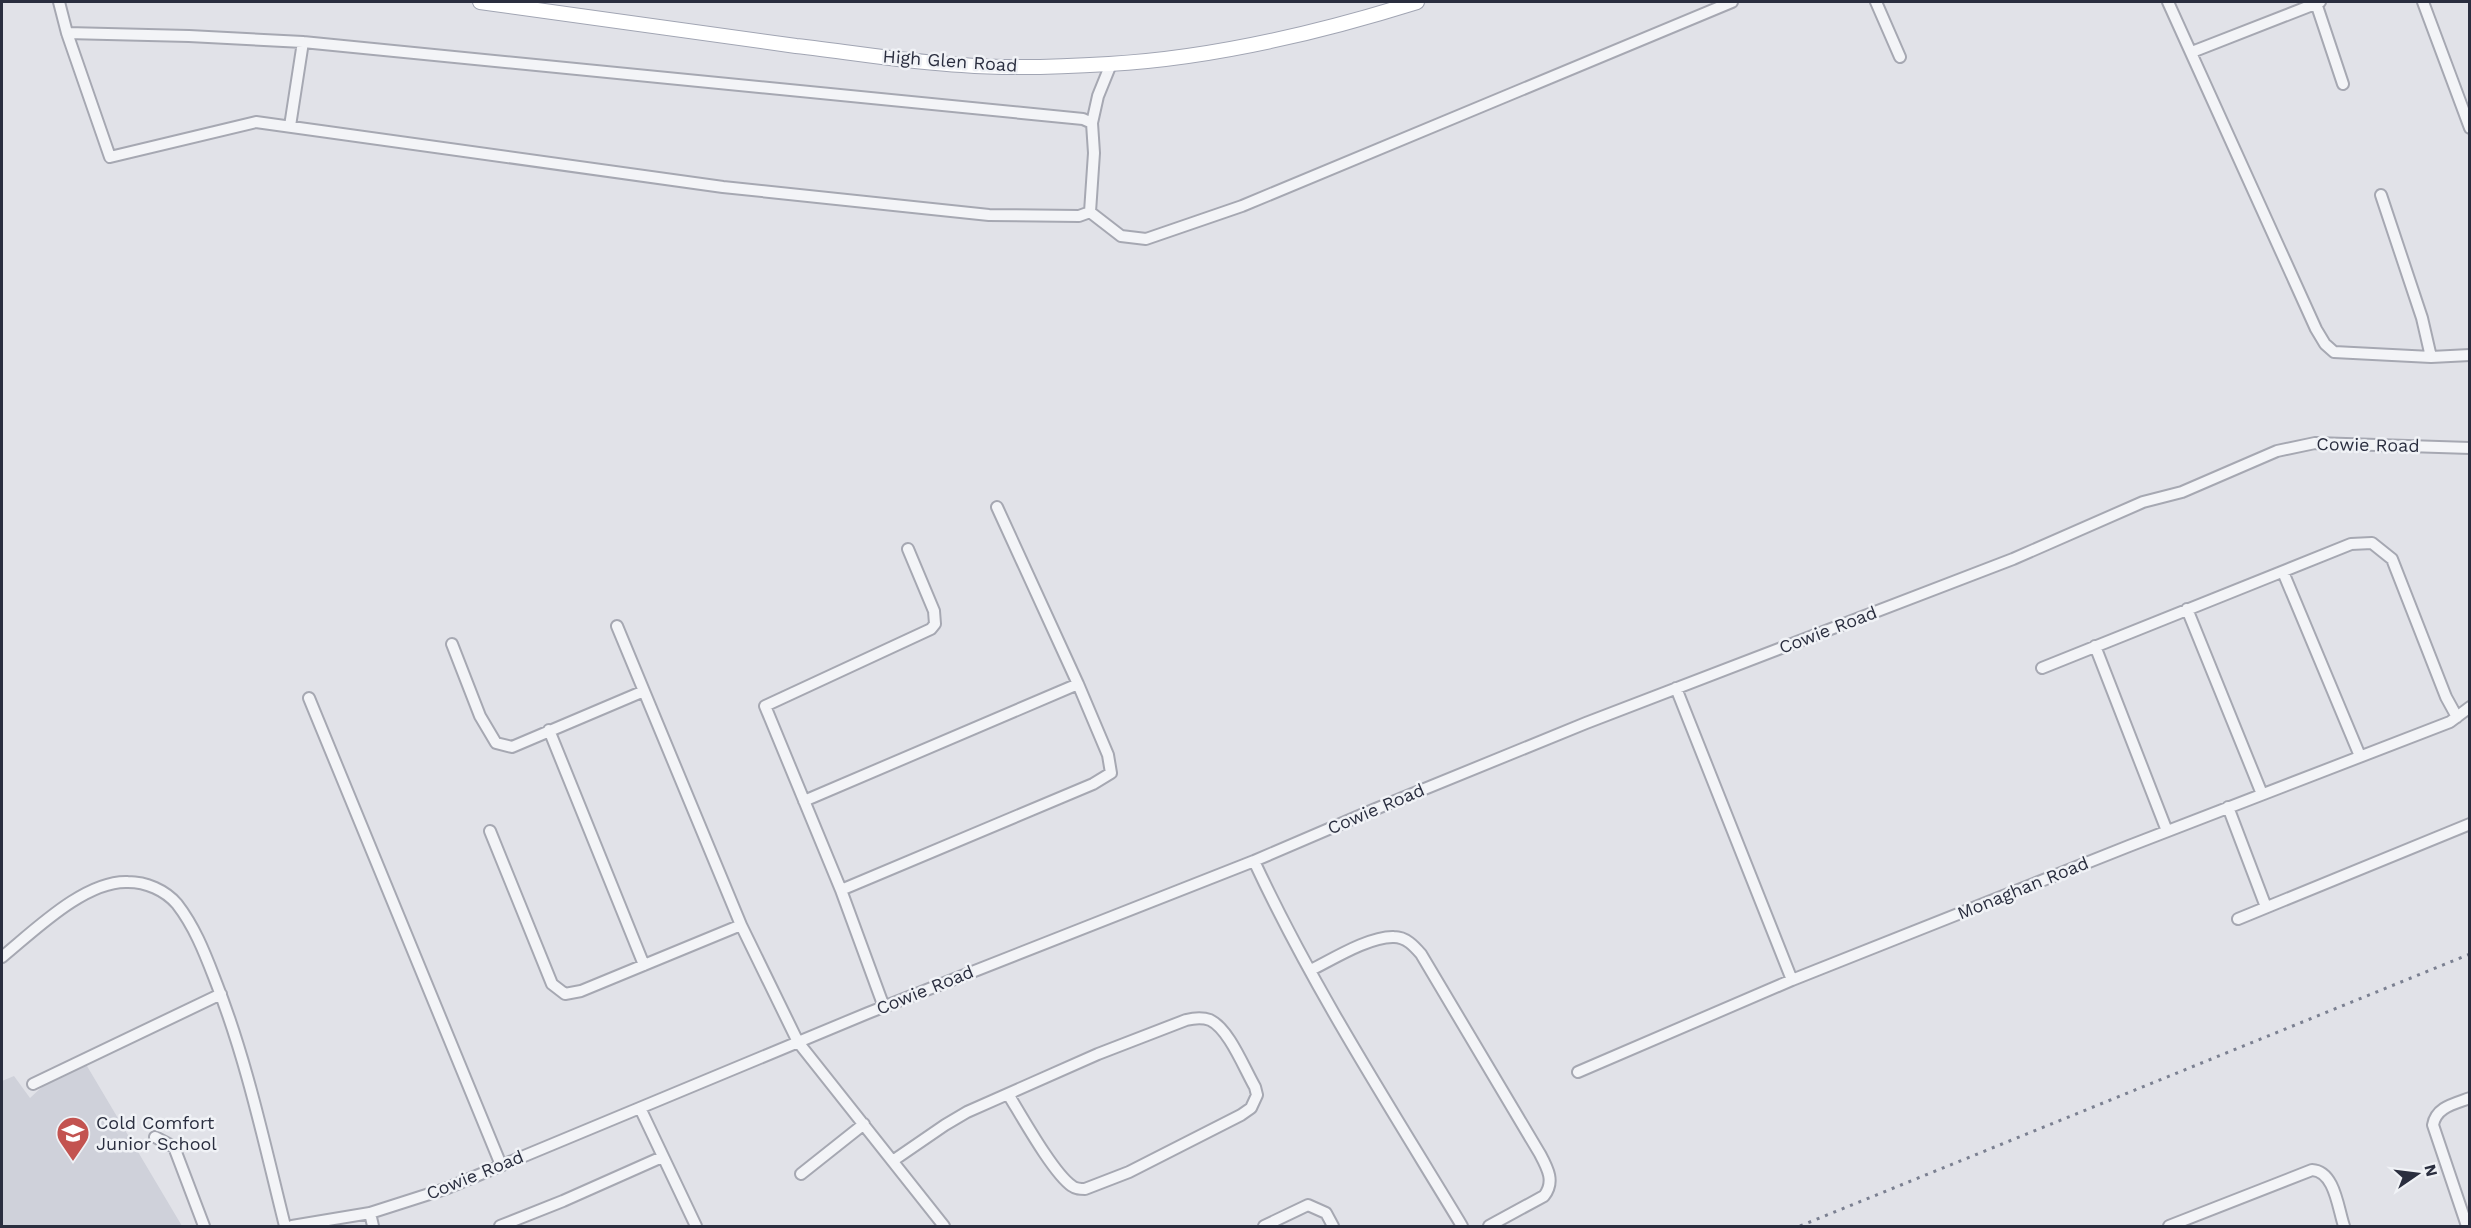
<svg xmlns="http://www.w3.org/2000/svg" width="2471" height="1228" font-family="'Work Sans',sans-serif">
<rect width="100%" height="100%" fill="#e1e2e8"/>
<!-- built -->
<path fill="#cfd1da" d="M84,1061L182,1226H2V1081L14,1076L30,1098L54,1076Z"/>
<g fill="none" stroke-linecap="round" stroke-linejoin="round">
<defs>
<path id="minor" d="M59,2L67,33L110,157L256,122L723,187L989,215L1079,216L1090,212
M1876,2L1900,57
M2168,2L2316,329L2325,344L2334,352L2431,357L2470,355
M2423,2L2470,128
M2316,3L2343,84
M67,33L189,36L303,42L1083,119L1092,123
M2192,52L2320,2
M290,126L303,42
M2381,195L2422,318L2431,357
M1090,212L1121,236L1146,239L1242,206L1732,2
M1090,212L1094,153L1092,123L1098,96L1111,64
M2283,572L2360,756
M2187,609L2262,794
M617,626L741,925L798,1042L944,1226
M452,644L480,716L496,743L512,747L644,691
M2095,646L2167,831
M2042,668L2351,544L2372,543L2392,559L2446,697L2457,717
M1676,688L1792,980
M309,698L501,1165
M549,730L644,965
M804,801L1078,684
M2228,807L2266,907
M490,831L552,984L565,994L581,991L741,925
M1254,861C1313,988 1390,1107 1462,1226
M841,890L1093,784L1111,773L1108,755L1078,684L997,507
M2238,919L2470,824
M2,957C34,931 85,880 128,882C146,882 165,890 177,904C194,926 204,951 214,977C246,1057 264,1142 285,1226
M1311,970C1333,959 1370,936 1394,937C1406,937 1414,946 1421,954L1540,1154C1548,1169 1555,1182 1544,1196L1489,1226
M884,1007L841,890L765,706L931,629L935,624L934,611L908,549
M1578,1072L1792,980L2129,846L2450,722L2470,707
M33,1084L221,994
M640,1108L696,1226
M155,1137L174,1147L204,1226
M894,1160L945,1125L967,1112L1098,1054L1186,1020C1194,1018 1202,1017 1210,1020C1229,1029 1244,1068 1255,1087L1257,1095L1251,1108L1241,1115L1129,1172L1085,1189C1080,1189 1076,1189 1072,1186C1053,1173 1021,1115 1008,1094
M801,1174L864,1124
M370,1213L373,1226
M292,1226L370,1213L445,1189L868,1013L1254,861L1373,810L1586,723L2013,559L2143,502L2182,492L2277,451L2315,443L2470,448
M500,1226L563,1201L662,1157
M1264,1226L1308,1205L1326,1213L1333,1226
M2169,1226L2312,1170C2335,1171 2338,1209 2344,1226
M2467,1226L2433,1125C2436,1107 2454,1104 2470,1098"/>
<path id="major" d="M480,2C585,17 690,32 796,46C851,52 906,62 962,65C1010,69 1061,67 1109,64C1214,58 1318,33 1417,2"/>
</defs>
<!-- minor casing -->
<use href="#minor" stroke="#a6a8b2" stroke-width="14"/>
<!-- major casing -->
<use href="#major" stroke="#a1a5b3" stroke-width="16"/>
<!-- minor -->
<use href="#minor" stroke="#f3f4f7" stroke-width="10"/>
<!-- major -->
<use href="#major" stroke="#fff" stroke-width="14"/>
<!-- rail -->
<path stroke="#7b8091" stroke-width="3" stroke-dasharray="3 6" stroke-linecap="butt" d="M1800,1226L2470,954"/>
</g>
<!-- icons -->
<defs>
<symbol id="school-pin" viewBox="-11 -11 22 30"><path d="M0 17L-7.5 6A9.5 9.5 0 1 1 7.5 6Z" fill="#c35350" stroke="#f0f2f6"/><path d="M0-5L7-2L0 1L-7-2ZM-4 1L0 2.5L4 1V4Q0 6-4 4Z" fill="#fff"/></symbol>
</defs>
<g fill-rule="evenodd">
<use href="#school-pin" x="54" y="1114" width="38" height="52"/>
</g>
<g text-anchor="middle" stroke-width="5" stroke-linejoin="round" paint-order="stroke">
<!-- street labels -->
<g font-size="18" fill="#2a2e3f" stroke="#f0f2f6">
<text transform="translate(950 61) rotate(4)" y="6">High Glen Road</text>
<text transform="translate(2368 445) rotate(1)" y="6">Cowie Road</text>
<text transform="translate(1828 630) rotate(-21)" y="6">Cowie Road</text>
<text transform="translate(1376 809) rotate(-23)" y="6">Cowie Road</text>
<text transform="translate(2023 888) rotate(-22)" y="6">Monaghan Road</text>
<text transform="translate(925 990) rotate(-22)" y="6">Cowie Road</text>
<text transform="translate(475 1175) rotate(-22)" y="6">Cowie Road</text>
</g>
<!-- poi labels -->
<g font-size="18" fill="#2a2e3f" stroke="#f0f2f6" text-anchor="start">
<text x="96" y="1129">Cold Comfort<tspan x="96" dy="21">Junior School</tspan></text>
</g>
</g>
<!-- border -->
<rect width="2471" height="1228" fill="none" stroke="#2a2e3f" stroke-width="6"/>
<!-- north arrow -->
<g transform="translate(2417 1174) rotate(76)" stroke="#f0f2f6" stroke-width="4.5" paint-order="stroke">
<path d="M0-4.5L10 22L0 15L-10 22Z" fill="#2a2e3f"/>
<text y="-9" font-size="16" font-weight="bold" text-anchor="middle" fill="#2a2e3f">N</text>
</g>
</svg>
